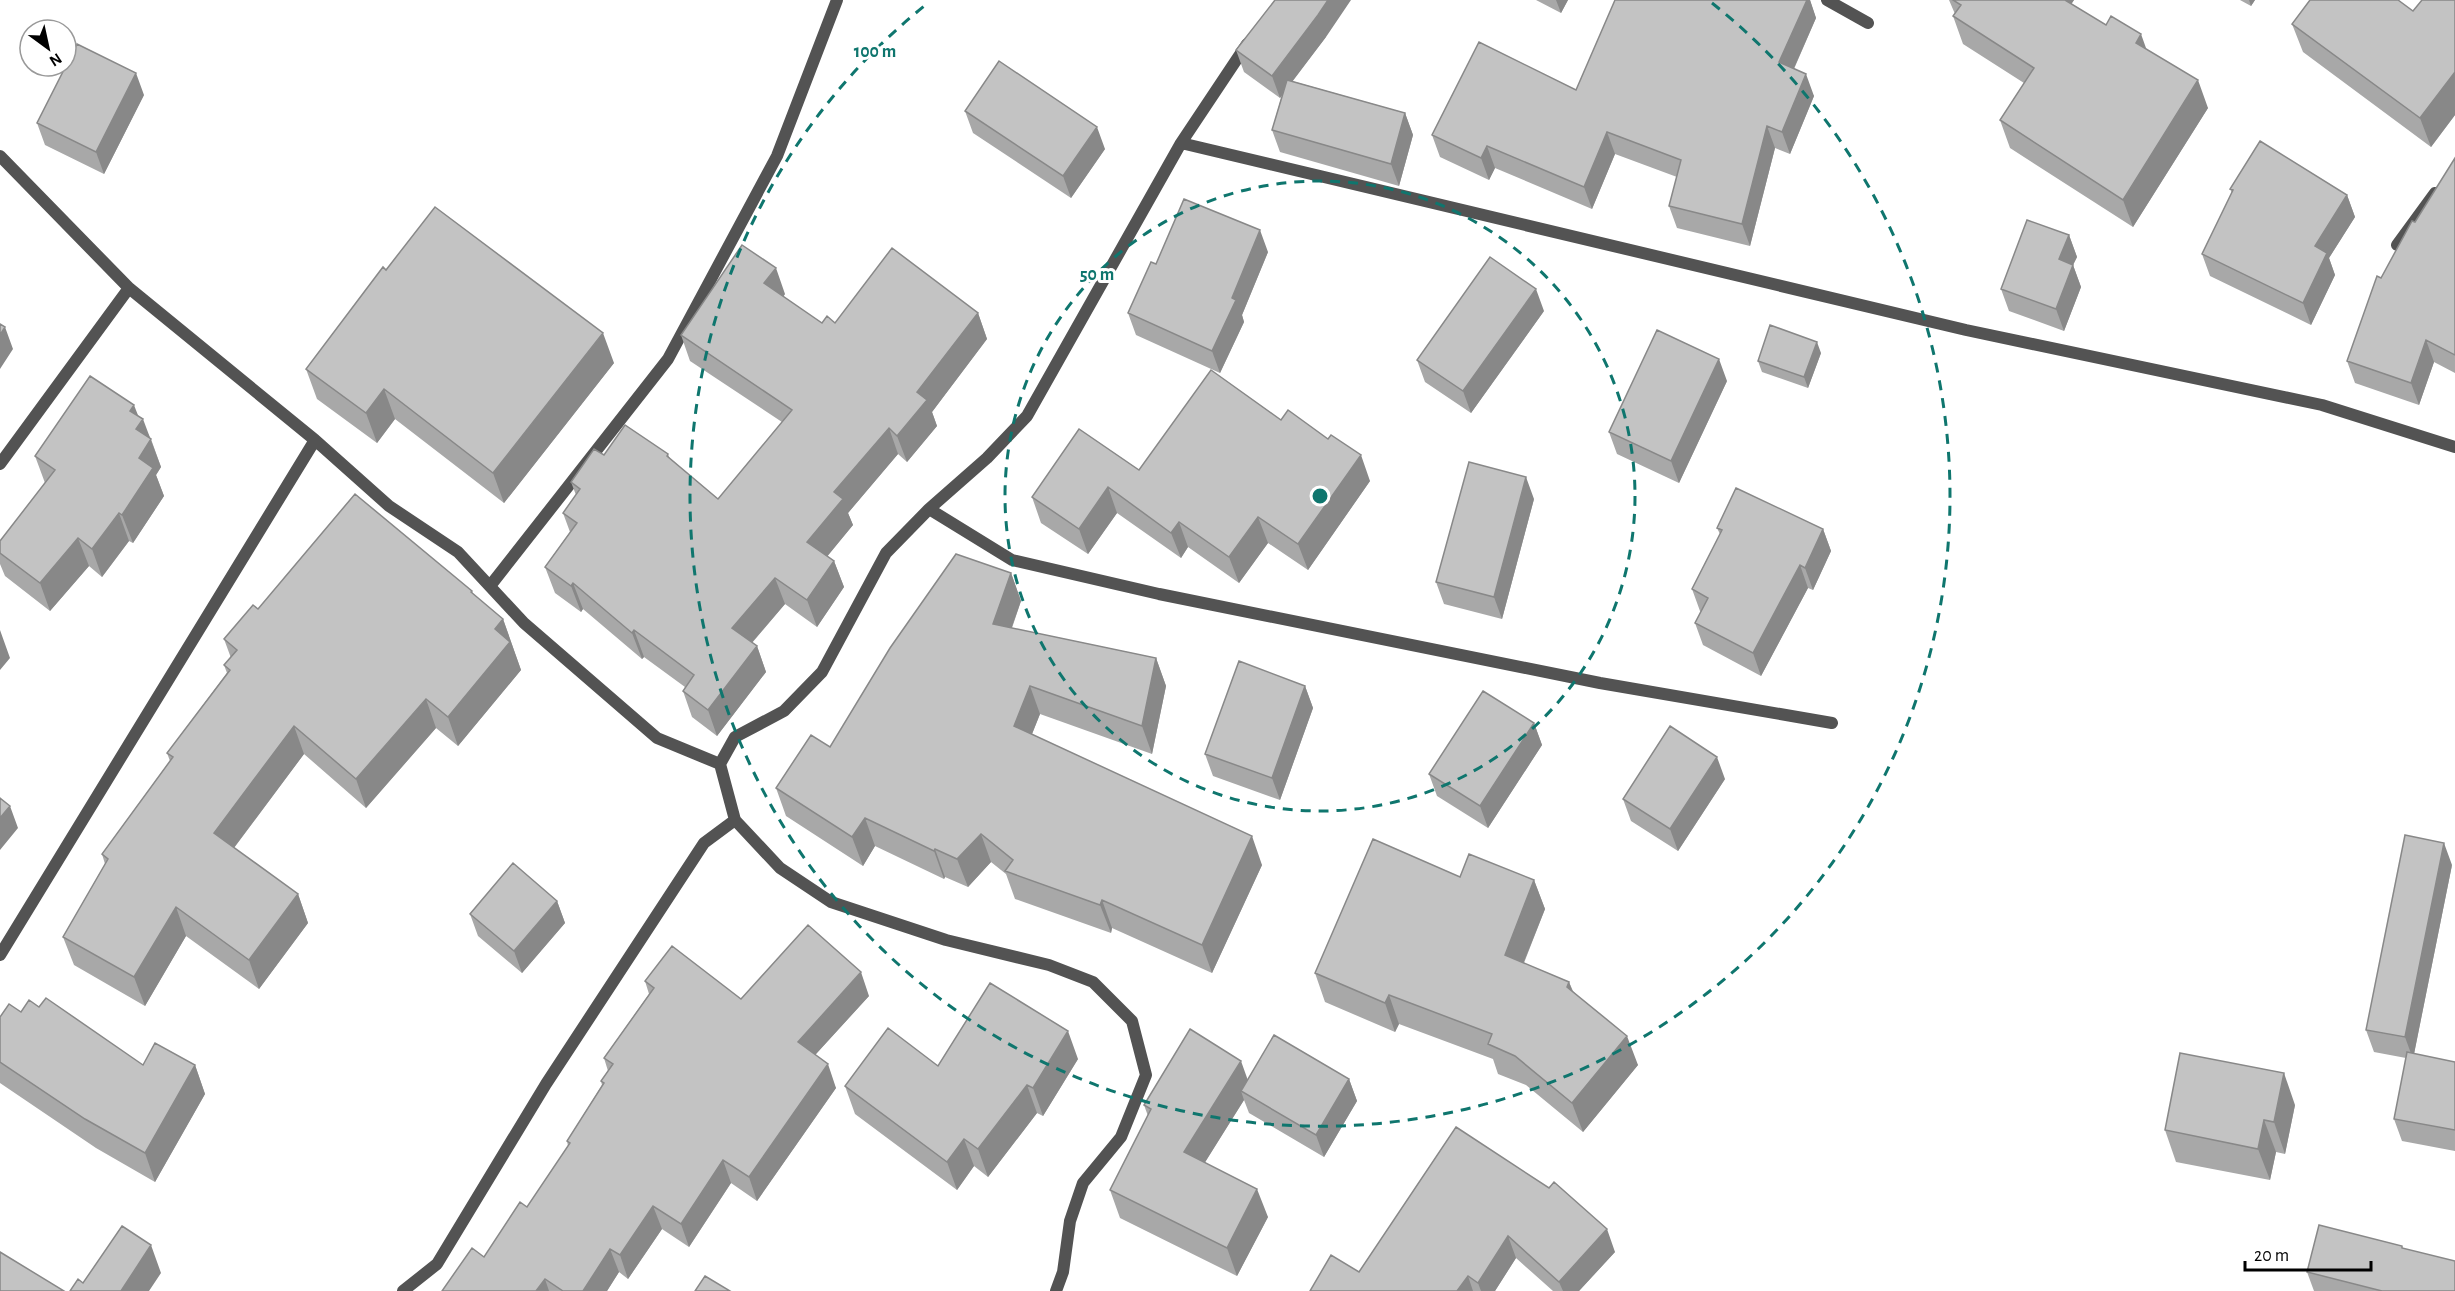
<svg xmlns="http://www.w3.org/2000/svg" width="2455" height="1291" font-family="'Alegreya Sans',sans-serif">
<rect width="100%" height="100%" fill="#fff"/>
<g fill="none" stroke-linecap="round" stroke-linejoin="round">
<!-- minor -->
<path stroke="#535353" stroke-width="12" d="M1827,0L1868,23
M1181,143L1966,330L2322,405L2455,447
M0,156L129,288
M2397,245L2435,193
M0,464L129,288L315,440L389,506L458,552L524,623L657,738L720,764L735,737L784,711L822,672L886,553L929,509L987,458L1027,416L1181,143L1247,44
M929,509L1012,560L1159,594L1600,683L1832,723
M490,586L668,359L777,156L837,0
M720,764L735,820L780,868L831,902L946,940L1049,965L1093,982L1132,1021L1146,1075L1121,1137L1083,1183L1070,1221L1063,1272L1056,1291
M0,955L315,440
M403,1291L437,1264L546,1084L704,843L735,820"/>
</g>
<!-- wall -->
<path fill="#a8a8a8" d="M1536,0H1568L1561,13Z
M1615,0H1810L1816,18L1794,69L1814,96L1790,154L1775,148L1750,246L1677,228L1669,206L1677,177L1615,154L1592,209L1495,168L1489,180L1440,157L1432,135L1576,90Z
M1949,0H2074L2071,4L2147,50L2208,108L2133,227L2010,148L2000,120L2024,83L1963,44L1953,16L1955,14Z
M2240,0H2255L2251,6Z
M2455,0V115L2431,147L2303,52L2292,24L2413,11Z
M1326,37L1292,81L1405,113L1413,135L1399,186L1280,152L1272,130L1282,95L1280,98L1244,72L1236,50Z
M144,95L104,174L45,145L37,123Z
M965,111L1105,149L1071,198L973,133Z
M2455,158V373L2434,362L2419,405L2355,383L2347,361L2381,278Z
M2230,189L2347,195L2355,217L2329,258L2335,275L2311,325L2210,276L2202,254L2232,193Z
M2069,235L2077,257L2073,265L2081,287L2064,331L2009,311L2001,289Z
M1268,252L1242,315L1244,322L1220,373L1136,335L1128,313L1156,264Z
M386,270L614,363L504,503L395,419L377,443L317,399L306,369Z
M785,294L783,297L822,323L978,313L987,339L932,412L937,426L907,462L898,454L848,513L853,525L827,556L834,561L844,587L817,627L785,604L752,643L757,646L766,672L717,736L692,717L683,691L685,687L644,657L642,659L583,609L581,612L555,593L545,567L570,532L563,513L576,495L571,482L604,455L668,454L670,459L718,499L782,422L690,361L681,335Z
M1544,311L1471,413L1425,382L1417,360Z
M1821,353L1808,388L1762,372L1758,361Z
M1727,381L1679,483L1617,454L1609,432Z
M138,416L151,439L161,467L156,475L164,496L133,543L129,541L102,577L89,566L50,611L5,576L0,564V541L45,483L35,456Z
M1281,420L1370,481L1308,570L1268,543L1239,583L1188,547L1181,558L1117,513L1088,554L1041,523L1032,497L1139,470Z
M1534,499L1502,619L1444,604L1436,582Z
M1717,528L1823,529L1831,551L1813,590L1808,588L1761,676L1703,645L1695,623L1701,612L1700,611L1692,589L1720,534Z
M1011,573L1021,601L1012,628L1156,658L1166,686L1152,754L1040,714L1032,734L1262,865L1212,973L1112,928L1111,933L1015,899L1006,874L991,862L968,887L945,877L944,879L875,846L863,866L786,816L776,788L830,747Z
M472,591L473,594L503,619L521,670L458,746L436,728L366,808L304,754L234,848L298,894L308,923L259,989L186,936L145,1006L74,965L63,937L105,864L102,854L170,761L167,753L227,673L224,665L231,658L224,639L258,609Z
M1305,686L1313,708L1280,800L1213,776L1205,754Z
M1534,723L1542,745L1488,828L1437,796L1429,774Z
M1725,779L1678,851L1631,821L1623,799Z
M2452,865L2414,1054L2455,1062V1151L2402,1141L2394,1119L2406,1058L2374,1052L2366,1030Z
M1460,877L1534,880L1545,909L1524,963L1569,982L1573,991L1638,1065L1583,1132L1526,1085L1498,1074L1493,1059L1399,1024L1395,1032L1325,1002L1315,973Z
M557,901L565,923L522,973L478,936L470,914Z
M645,981L741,999L869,996L815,1055L836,1088L757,1201L731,1183L689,1247L662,1229L628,1279L619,1272L607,1291H442L484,1257L527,1207L568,1146L567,1141L602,1085L601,1081L608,1071L604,1058L649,994Z
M39,1007L143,1065H195L205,1094L155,1182L96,1148L0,1083V1017Z
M1078,1059L1043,1116L1037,1113L988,1177L974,1166L957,1190L855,1114L845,1086Z
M1248,1079H1349L1357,1101L1324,1157L1249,1113L1244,1100L1205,1162L1268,1217L1237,1276L1120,1218L1110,1190L1148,1116L1144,1105Z
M2295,1105L2285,1154L2276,1152L2270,1180L2176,1162L2165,1130Z
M1456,1127L1615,1252L1579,1291H1553L1516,1258L1495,1291H1310L1359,1272Z
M2403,1249L2455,1291H2314L2307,1272Z"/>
<!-- shaded-wall -->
<path fill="#888" d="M1328,0H1351L1326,37L1280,98L1272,76Z
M1556,0H1568L1561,13Z
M1807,0H1810L1816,18L1787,84L1779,62Z
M2054,0H2074L2061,20Z
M2249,0H2255L2251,6Z
M2141,34L2151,62L2136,43Z
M2455,72V115L2431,147L2420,118Z
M136,73L144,95L104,174L96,152Z
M1806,74L1814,96L1790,154L1782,132Z
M2198,80L2208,108L2133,227L2123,200Z
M1405,113L1413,135L1399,186L1391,164Z
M1767,126L1775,148L1750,246L1742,224Z
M1097,127L1105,149L1071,198L1063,176Z
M1607,132L1615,154L1592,209L1584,187Z
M1487,146L1495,168L1489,180L1481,158Z
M2347,195L2355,217L2329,258L2335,275L2311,325L2303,303L2315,246Z
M1260,230L1268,252L1242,315L1244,322L1220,373L1212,351L1232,298Z
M2069,235L2077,257L2073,265L2081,287L2064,331L2056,309L2059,259Z
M776,268L785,294L774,310L764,283Z
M1536,289L1544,311L1471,413L1463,391Z
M978,313L987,339L932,412L937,426L907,462L897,436L917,392Z
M5,327L13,349L0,369V335Z
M603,333L614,363L504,503L493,473Z
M2426,340L2434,362L2419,405L2411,383Z
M1817,342L1821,353L1808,388L1804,377Z
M1719,359L1727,381L1679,483L1671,461Z
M384,389L395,419L377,443L366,413Z
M134,405L141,423L143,419L161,467L156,475L164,496L133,543L122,515L139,458L130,411Z
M889,428L898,454L848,513L853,525L817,569L807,542L834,492Z
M1361,455L1370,481L1308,570L1298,544Z
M1526,477L1534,499L1502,619L1494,597Z
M1108,487L1117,513L1088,554L1079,529Z
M119,513L129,541L102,577L92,549Z
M1258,517L1268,543L1239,583L1229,557Z
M1179,522L1188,547L1181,558L1171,533Z
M1823,529L1831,551L1813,590L1805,568Z
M78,538L89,566L50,611L40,583Z
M834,561L844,587L817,627L807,600Z
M1800,565L1808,588L1761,676L1753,653Z
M1011,573L1021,601L1003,652L993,624Z
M775,578L785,604L742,654L732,628Z
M573,583L583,609L581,612L571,586Z
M503,619L521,670L458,746L448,717L495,629Z
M0,630L10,658L0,670Z
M634,630L644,657L642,659L632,633Z
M757,646L766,672L717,736L708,710Z
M1156,658L1166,686L1152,754L1142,726Z
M1030,686L1040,714L1024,754L1014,726Z
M1305,686L1313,708L1280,800L1272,778Z
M426,699L436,728L366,808L356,779Z
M1534,723L1542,745L1488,828L1480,806Z
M294,726L304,754L224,861L214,833Z
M1717,757L1725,779L1678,851L1670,829Z
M10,806L18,828L0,850V818Z
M865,818L875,846L863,866L852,837Z
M981,834L991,862L968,887L957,859Z
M1252,836L1262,865L1212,973L1202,945Z
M2444,843L2452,865L2413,1059L2405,1037Z
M935,849L945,877L944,879L934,851Z
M1534,880L1545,909L1515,984L1505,955Z
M298,894L308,923L259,989L249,960Z
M1102,900L1112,928L1111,933L1100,905Z
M557,901L565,923L522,973L514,951Z
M176,907L186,936L145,1006L134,977Z
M861,972L869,996L806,1065L798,1042Z
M1569,982L1580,1011L1567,987Z
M1389,995L1399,1024L1395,1032L1385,1003Z
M1068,1031L1078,1059L1043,1116L1033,1088Z
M1627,1036L1638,1065L1583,1132L1572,1103Z
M1241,1061L1251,1089L1241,1091L1244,1100L1194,1180L1184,1152Z
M828,1064L836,1088L757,1201L749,1177Z
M195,1065L205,1094L155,1182L145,1153Z
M2284,1073L2295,1105L2285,1154L2274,1122Z
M1349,1079L1357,1101L1324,1157L1316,1135Z
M1027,1085L1037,1113L988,1177L978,1149Z
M2264,1120L2276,1152L2270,1180L2258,1149Z
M964,1139L974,1166L957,1190L947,1162Z
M723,1160L731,1183L689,1247L681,1224Z
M1257,1189L1268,1217L1237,1276L1227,1248Z
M653,1206L662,1229L628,1279L620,1255Z
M1607,1229L1615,1252L1579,1291H1563L1559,1282Z
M1508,1236L1516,1258L1495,1291H1481L1478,1283Z
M151,1245L161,1273L149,1291H121Z
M610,1249L619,1272L607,1291H583Z
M1468,1276L1473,1291H1457Z
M545,1279L549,1291H536Z"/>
<!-- building -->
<path fill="#c3c3c3" stroke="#888" stroke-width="1.5" d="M1275,0H1328L1318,15L1272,76L1236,50Z
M1615,0H1807L1779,62L1806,74L1782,132L1767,126L1742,224L1669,206L1681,160L1607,132L1584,187L1487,146L1481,158L1432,135L1479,42L1576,90Z
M1953,0H2065L2106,25L2111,16L2141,34L2136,43L2198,80L2123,200L2000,120L2034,68L1953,16L1961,5Z
M2310,0H2398L2413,11L2422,0H2455V72L2420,118L2292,24Z
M77,44L136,73L96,152L37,123Z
M999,61L1097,127L1063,176L965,111Z
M1287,80L1405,113L1391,164L1272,130Z
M2260,141L2347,195L2315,246L2327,253L2303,303L2202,254L2233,190L2230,189Z
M2455,158V355L2426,340L2411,383L2347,361L2377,276L2381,278L2412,221L2415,222Z
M1184,199L1260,230L1232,298L1236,300L1212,351L1128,313L1151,262L1156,264Z
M435,207L603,333L493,473L384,389L366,413L306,369L383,267L386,270Z
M2027,220L2069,235L2059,259L2073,265L2056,309L2001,289Z
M742,245L776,268L764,283L822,323L827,316L835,323L892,248L978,313L917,392L927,400L897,436L889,428L834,492L843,499L807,542L834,561L807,600L775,578L732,628L757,646L708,710L683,691L694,675L634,630L632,633L573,583L571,586L545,567L577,523L563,513L580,489L571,482L594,449L604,455L625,425L668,454L667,456L718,499L792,410L681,335Z
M1490,257L1536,289L1463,391L1417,360Z
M0,324L5,327L0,335Z
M1770,325L1817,342L1804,377L1758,361Z
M1657,330L1719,359L1671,461L1609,432Z
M1211,370L1281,420L1288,410L1328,439L1331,435L1361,455L1298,544L1258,517L1229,557L1179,522L1171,533L1108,487L1079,529L1032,497L1079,429L1139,470Z
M90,376L134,405L130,411L143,419L136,429L151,439L139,458L153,468L122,515L119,513L92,549L78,538L40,583L0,553V541L55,470L35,456Z
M1469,462L1526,477L1494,597L1436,582Z
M1736,488L1823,529L1805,568L1800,565L1753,653L1695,623L1708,598L1692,589L1722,530L1717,528Z
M355,494L472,591L471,592L503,619L495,629L510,642L448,717L426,699L356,779L294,726L214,833L298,894L249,960L176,907L134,977L63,937L108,859L102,854L173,757L167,753L230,670L224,665L237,650L224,639L253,605L258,609Z
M956,554L1011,573L993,624L1156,658L1142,726L1030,686L1014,726L1252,836L1202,945L1102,900L1100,905L1005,871L1013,860L981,834L957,859L935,849L934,851L865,818L852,837L776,788L811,735L830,747L890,648Z
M1239,661L1305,686L1272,778L1205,754Z
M1483,691L1534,723L1480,806L1429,774Z
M1670,726L1717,757L1670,829L1623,799Z
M0,798L10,806L0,818Z
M2405,835L2444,843L2405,1037L2366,1030Z
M1373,839L1460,877L1469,854L1534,880L1505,955L1569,982L1567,987L1627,1036L1572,1103L1515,1056L1488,1044L1492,1034L1389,995L1385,1003L1315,973Z
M513,863L557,901L514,951L470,914Z
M808,925L861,972L798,1042L828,1064L749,1177L723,1160L681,1224L653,1206L620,1255L610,1249L583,1291H563L545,1279L536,1291H442L472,1248L484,1257L520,1202L527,1207L570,1143L567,1141L604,1083L601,1081L613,1064L604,1058L654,988L645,981L672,946L741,999Z
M990,983L1068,1031L1033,1088L1027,1085L978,1149L964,1139L947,1162L845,1086L888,1028L938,1066Z
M46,998L143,1065L155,1043L195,1065L145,1153L85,1119L0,1062V1017L9,1004L21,1012L29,1000L39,1007Z
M1190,1029L1241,1061L1184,1152L1257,1189L1227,1248L1110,1190L1151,1109L1144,1105Z
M1274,1035L1349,1079L1316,1135L1241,1091Z
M2407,1052L2455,1062V1130L2394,1119Z
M2180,1053L2284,1073L2274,1122L2264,1120L2258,1149L2165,1130Z
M1456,1127L1549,1188L1554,1182L1607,1229L1559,1282L1508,1236L1478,1283L1468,1276L1457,1291H1310L1331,1255L1359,1272Z
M2319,1225L2402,1246V1248L2455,1261V1291H2382L2307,1272Z
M122,1226L151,1245L121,1291H70L78,1279L83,1283Z
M0,1252L64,1291H0Z
M705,1276L730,1291H695Z"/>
<!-- distance rings -->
<g fill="none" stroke="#0f766e" stroke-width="3" stroke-dasharray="10 8">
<circle cx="1320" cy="496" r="315"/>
<path d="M1712 3A630 630 0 1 1 928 3"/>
</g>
<circle cx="1320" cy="496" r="9" fill="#0f766e" stroke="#fff" stroke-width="3"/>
<g font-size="18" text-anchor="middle" font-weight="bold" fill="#0f766e" stroke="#fff" stroke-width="6" stroke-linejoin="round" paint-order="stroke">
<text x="875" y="57">100 m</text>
<text x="1097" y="280">50 m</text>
</g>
<!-- north arrow -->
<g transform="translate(48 48) rotate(147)"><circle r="28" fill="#ffffff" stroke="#999999" stroke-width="1.5"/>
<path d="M0-4.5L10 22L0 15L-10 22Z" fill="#000000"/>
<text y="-9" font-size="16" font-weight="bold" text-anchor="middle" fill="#000000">N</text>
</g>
<!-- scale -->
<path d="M2245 1261v9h126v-9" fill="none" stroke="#000000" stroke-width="3"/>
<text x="2254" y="1261" font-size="18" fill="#000000" stroke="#ffffff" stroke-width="4.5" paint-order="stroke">20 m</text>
</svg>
